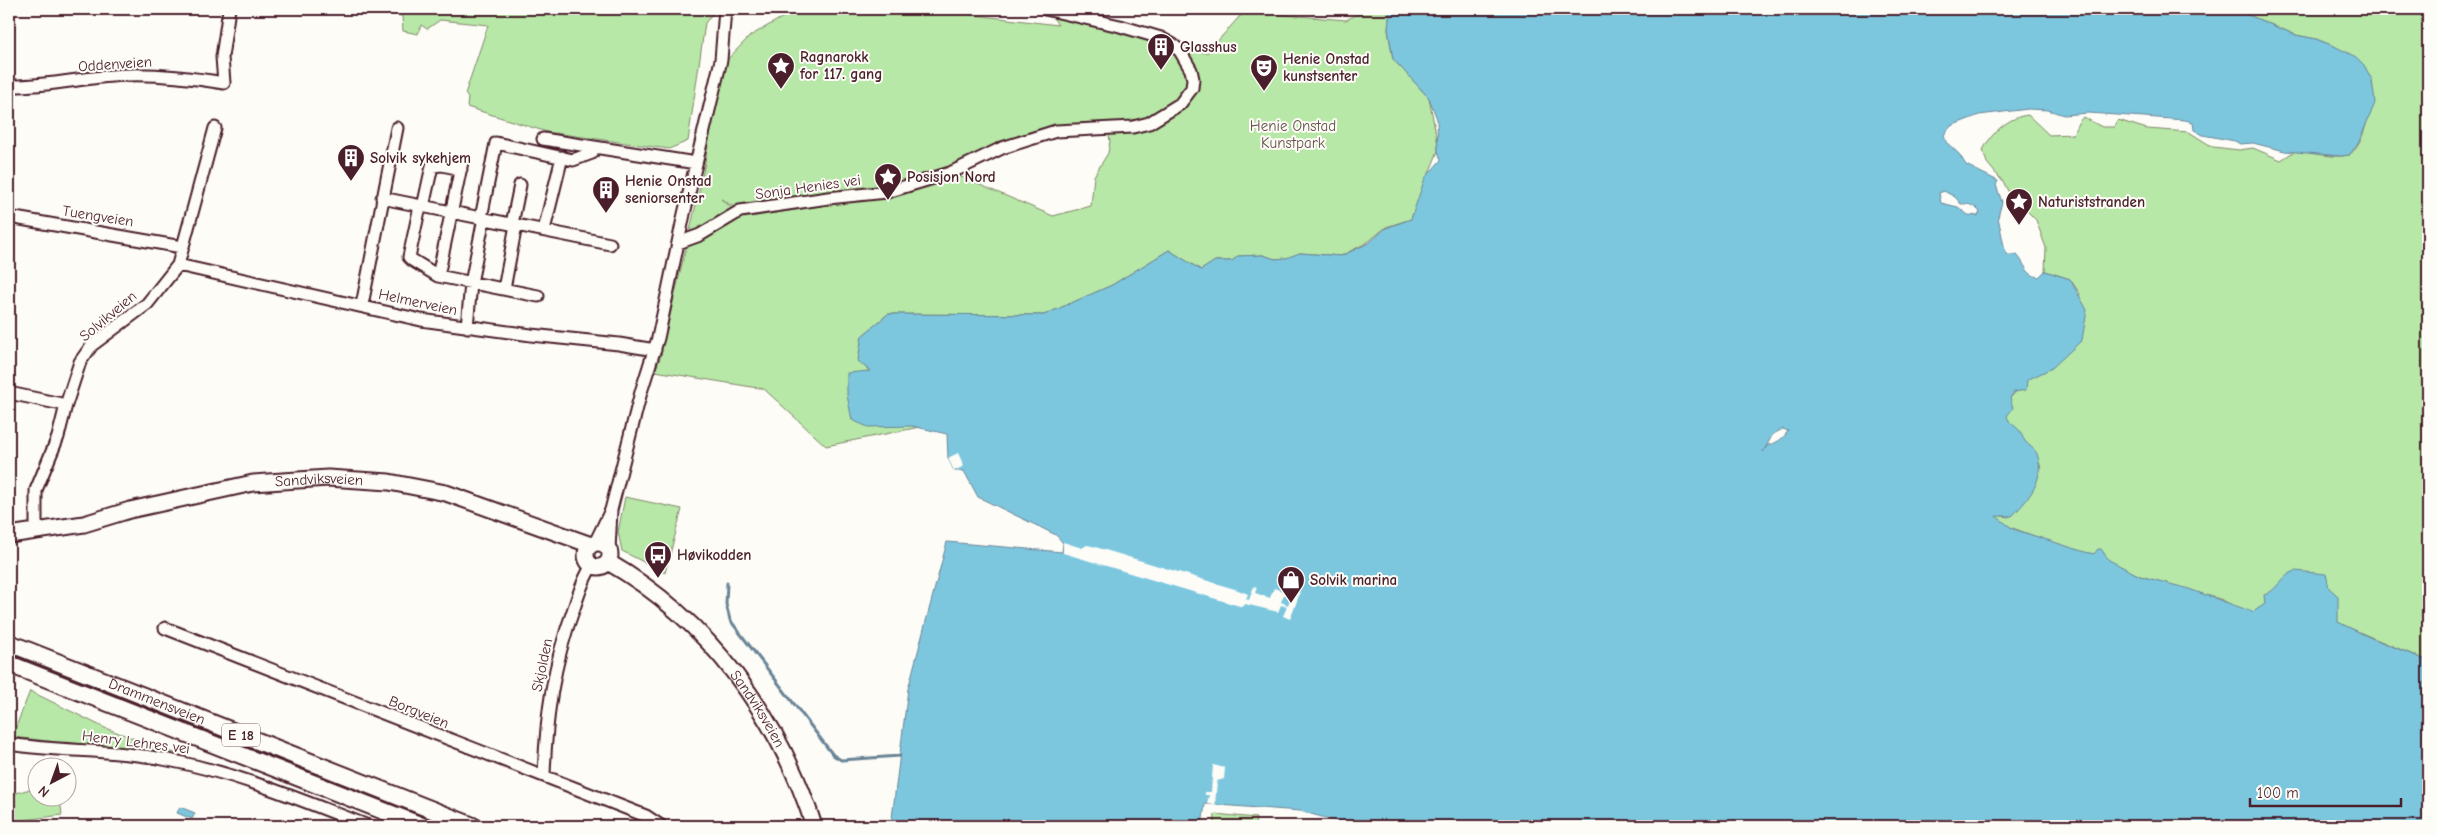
<svg xmlns="http://www.w3.org/2000/svg" width="2437" height="835" font-family="'Comic Neue',sans-serif">
<rect width="100%" height="100%" fill="#fdfcf7"/>
<filter id="ink" filterUnits="userSpaceOnUse"><feTurbulence type="fractalNoise" baseFrequency=".02" numOctaves="2"/><feDisplacementMap in="SourceGraphic" scale="10" xChannelSelector="R" yChannelSelector="G"/><feConvolveMatrix kernelMatrix="1 2 1 2 8 2 1 2 1" color-interpolation-filters="sRGB"/></filter>
<g filter="url(#ink)">
<!-- green -->
<path fill="#b7e8a7" stroke="#808469" fill-rule="evenodd" d="M367,9H715V10L705,23L688,141L669,149L547,132L467,107L468,98L465,94L488,25L440,20L427,29L421,25L418,34L403,31L402,16Z
M797,9H924L1058,25L1052,16L1207,53L1239,17L1247,12L1274,14L1271,9H1274L1275,14L1346,20L1368,9H1390L1388,30L1393,59L1429,98L1438,145V151L1411,219L1386,227L1368,242L1341,256L1300,253L1287,258L1275,259L1263,255L1238,256L1232,261H1215L1201,270L1169,250L1112,285L1044,315L888,314L862,336L858,361L870,371L855,374L912,426L920,427L826,446L764,389L655,371L660,358L701,183L723,64L750,36ZM1107,125L1110,141L1108,153L1094,176L1091,206L1053,216L959,176L896,194L744,218L721,199L737,209L900,189L1055,128Z
M2234,9H2428V661L2340,624L2265,604L2264,609L2253,612L2237,609L2223,600L2140,576L2095,555L2089,557L1997,522L1996,515L2009,517L2037,480L2041,468L2038,459L2006,417L2010,398L2030,377L2080,294L2070,279L2045,271L2046,248L2036,220L2009,193L2004,183L1987,163L1983,150C1992,132 2009,117 2028,115L2049,135L2073,134L2078,123L2083,117L2102,127H2114L2118,120L2147,129L2189,132L2213,147L2239,150L2253,148L2281,160L2295,151C2307,152 2337,159 2348,155C2366,148 2372,97 2372,80L2336,47L2316,39L2296,35Z
M625,497L682,509L665,573L622,551L618,532Z
M30,691L105,728L183,756L12,737Z
M37,787L38,798H60L62,815L9,822V795Z
M1215,814L1256,818L1255,826H1214Z"/>
<!-- water -->
<path fill="#7dc7de" stroke="#698496" fill-rule="evenodd" d="M1390,9H2234L2296,35L2316,39L2336,47L2356,57L2364,65L2372,80L2375,103L2358,144L2349,155L2341,156L2285,151L2253,143L2240,144L2235,141L2203,135L2194,130L2193,122L2185,120L2089,113L2064,115L2048,110L2028,109L1979,115L1951,126L1944,135L1946,142L1959,154L1966,165L1998,181L1996,185L2002,202L1998,217L2005,251L2008,255H2017C2025,263 2026,276 2039,277L2045,271L2070,279L2087,310L2082,340L2052,368L2027,380L2026,390L2014,392L2010,398L2013,408L2007,416C2009,424 2015,425 2019,430C2022,433 2022,438 2025,441C2029,446 2035,449 2037,454C2046,479 2028,500 2012,516H1996L2013,529L2085,552L2094,554L2098,549H2101L2109,560L2140,576L2189,589L2253,612L2265,604L2264,595C2277,591 2280,577 2295,571L2326,574L2329,588L2338,596V622L2369,637L2428,661V826H1355L1300,811L1205,804L1202,826H891L908,689L947,542L1062,552L1063,543L1056,535L978,497L964,471H954L948,458L947,434L912,426L868,427L852,420L847,395V373L870,371L858,361L862,336L888,314L1044,315L1112,285L1169,250L1201,270L1215,261H1232L1238,256L1263,255L1275,259L1286,258L1300,253L1341,256L1369,243L1386,228L1411,219L1425,178L1441,160L1438,151L1437,119L1429,98L1393,59L1388,29ZM1944,191L1955,197L1961,204C1969,203 1975,206 1980,212L1978,216L1968,215L1958,207L1941,203L1939,193ZM1783,429L1788,431C1783,439 1777,443 1768,445L1763,452L1773,434Z
M180,807L195,813L192,819L177,813Z"/>
<!-- pier -->
<path fill="#fdfcf7" d="M958,453L964,466L954,471L948,458Z
M1063,542L1082,548L1087,545L1092,546L1238,590L1248,594L1246,599L1249,600L1254,586L1257,587L1255,593L1270,598L1274,588L1285,592L1281,602L1288,605L1293,590L1300,593L1290,619L1283,616L1287,607L1281,605L1278,612L1245,604L1243,607L1063,553Z
M1213,765L1225,768L1224,779L1217,781L1215,805L1207,804L1209,795H1205V792H1211Z"/>
<g fill="none" stroke-linecap="round" stroke-linejoin="round">
<!-- stream -->
<path stroke="#698496" stroke-width="3" d="M727,583L726,604L730,620L833,755L841,760L900,756"/>
<defs>
<path id="minor" d="M9,86C49,87 88,76 128,75C160,74 192,78 224,83L222,57L229,9
M543,139L696,163
M382,198L610,244
M420,206L409,257L412,260L438,276L538,296
M423,207L432,166L442,165L461,169
M9,217L182,247
M481,218L496,143L573,160L592,153L593,147
M512,224L520,185
M544,230L562,157
M678,243L700,235L740,211L828,198L887,192L950,173L1002,148L1056,131L1133,127L1149,123L1180,104L1192,88L1193,79L1191,70L1180,51L1172,44L1161,38L1120,26L1045,9
M178,265L421,320L531,335L619,344L655,350
M438,276L462,162
M504,289L516,225
M362,305L397,128
M467,327L471,283L484,218
M9,393L66,405
M36,532V490L58,437L66,405L80,362L92,345L147,304L178,265L215,128
M595,543L611,510
M609,550L611,510L641,392L658,338L684,214L721,60L725,9
M165,628L646,816L661,826
M9,744C60,752 112,749 163,759C235,772 301,800 368,826
M544,776C546,716 553,665 574,608C579,594 583,578 592,566"/>
<g id="major">
<path id="s1" d="M9,535L84,524L130,510L253,483L328,478L389,482L446,493L591,545"/>
<circle cx="598" cy="555" r="12"/>
<path id="s2" d="M608,562C709,620 779,717 814,826"/>
</g>
<g id="highway">
<path id="s3" d="M9,643L473,826"/>
<path d="M9,664L422,826"/>
</g>
</defs>
<!-- minor casing -->
<use href="#minor" stroke="#4a1f2b" stroke-width="15"/>
<!-- major casing -->
<use href="#major" stroke="#4a1f2b" stroke-width="19"/>
<!-- highway casing -->
<use href="#highway" stroke="#4a1f2b" stroke-width="20"/>
<!-- minor -->
<use href="#minor" stroke="#fdfcf7" stroke-width="11"/>
<!-- major -->
<use href="#major" stroke="#fdfcf7" stroke-width="15"/>
<!-- highway -->
<use href="#highway" stroke="#fdfcf7" stroke-width="16"/>
</g>
</g>
<!-- icons -->
<defs>
<symbol id="building-pin" viewBox="-11 -11 22 30"><path d="M0 17L-7.5 6A9.5 9.5 0 1 1 7.5 6Z" fill="#4a1f2b" stroke="#fdfcf7"/><path d="M-4-6H4V6H1V3H-1V6H-4ZM-2.5-4.3h1.7v1.8h-1.7ZM.8-4.3h1.7v1.8H.8ZM-2.5-1h1.7V.8h-1.7ZM.8-1h1.7V.8H.8Z" fill="#fff"/></symbol>
<symbol id="sight-pin" viewBox="-11 -11 22 30"><path d="M0 17L-7.5 6A9.5 9.5 0 1 1 7.5 6Z" fill="#4a1f2b" stroke="#fdfcf7"/><path d="M0-6L1.8-2.2L6-1.7L2.9 1.2L3.7 5.4L0 3.3L-3.7 5.4L-2.9 1.2L-6-1.7L-1.8-2.2Z" fill="#fff"/></symbol>
<symbol id="theatre-pin" viewBox="-11 -11 22 30"><path d="M0 17L-7.5 6A9.5 9.5 0 1 1 7.5 6Z" fill="#4a1f2b" stroke="#fdfcf7"/><path d="M-5-5.5Q0-4 5-5.5V0Q5 5 0 6Q-5 5-5 0ZM-3.3-2.5H-1v1.5H-3.3ZM1-2.5H3.3v1.5H1ZM-2.8 1Q0 5.5 2.8 1Z" fill="#fff"/></symbol>
<symbol id="bus-pin" viewBox="-11 -11 22 30"><path d="M0 17L-7.5 6A9.5 9.5 0 1 1 7.5 6Z" fill="#4a1f2b" stroke="#fdfcf7"/><path d="M-5-6H5V4H4V6H2V4H-2V6H-4V4H-5ZM-3.5-4V0h7V-4ZM-3.5 1.2v1.5H-2V1.2ZM2 1.2v1.5H3.5V1.2Z" fill="#fff"/></symbol>
<symbol id="shop-pin" viewBox="-11 -11 22 30"><path d="M0 17L-7.5 6A9.5 9.5 0 1 1 7.5 6Z" fill="#4a1f2b" stroke="#fdfcf7"/><path d="M-5-2.5h2.3a2.7 3.5 0 0 1 5.4 0H5L5.5 6h-11ZM-1.5-2.5h3a1.5 2.3 0 0 0-3 0Z" fill="#fff"/></symbol>
</defs>
<g fill-rule="evenodd">
<use href="#building-pin" x="1145" y="31" width="32" height="43"/>
<use href="#sight-pin" x="765" y="50" width="32" height="43"/>
<use href="#theatre-pin" x="1248" y="52" width="32" height="43"/>
<use href="#building-pin" x="335" y="142" width="32" height="43"/>
<use href="#sight-pin" x="872" y="161" width="32" height="43"/>
<use href="#building-pin" x="590" y="174" width="32" height="43"/>
<use href="#sight-pin" x="2003" y="186" width="32" height="43"/>
<use href="#bus-pin" x="642" y="539" width="32" height="43"/>
<use href="#shop-pin" x="1275" y="564" width="32" height="43"/>
</g>
<g text-anchor="middle" stroke-width="4" stroke-linejoin="round" paint-order="stroke">
<!-- shield labels -->
<rect fill="#fdfcf7" stroke="#806168" stroke-width="1" x="222" y="723.5" width="38" height="23" rx="4"/>
<g font-size="14" font-weight="bold" fill="#4a1f2b">
<text x="241" y="740">E 18</text>
</g>
<!-- poi labels -->
<g font-size="15" font-weight="bold" fill="#4a1f2b" stroke="#fdfcf7" text-anchor="start">
<text x="1180" y="52">Glasshus</text>
<text x="800" y="62">Ragnarokk<tspan x="800" dy="17">for 117. gang</tspan></text>
<text x="1283" y="64">Henie Onstad<tspan x="1283" dy="17">kunstsenter</tspan></text>
<text x="370" y="163">Solvik sykehjem</text>
<text x="907" y="182">Posisjon Nord</text>
<text x="625" y="186">Henie Onstad<tspan x="625" dy="17">seniorsenter</tspan></text>
<text x="2038" y="207">Naturiststranden</text>
<text x="677" y="560">Høvikodden</text>
<text x="1310" y="585">Solvik marina</text>
</g>
<!-- street labels -->
<g font-size="15" fill="#4a1f2b" stroke="#fdfcf7">
<text transform="translate(115 64) rotate(-4)" y="5">Oddenveien</text>
<text transform="translate(808 187) rotate(-8)" y="5">Sonja Henies vei</text>
<text transform="translate(98 216) rotate(9)" y="5">Tuengveien</text>
<text transform="translate(418 302) rotate(12)" y="5">Helmerveien</text>
<text transform="translate(108 316) rotate(-40)" y="5">Solvikveien</text>
<text dy="5" stroke="none"><textPath href="#s1" startOffset="316">Sandviksveien</textPath></text>
<text transform="translate(542 665) rotate(-78)" y="5">Skjolden</text>
<text dy="5" stroke="none"><textPath href="#s3" startOffset="159">Drammensveien</textPath></text>
<text dy="5" stroke="none"><textPath href="#s2" startOffset="212">Sandviksveien</textPath></text>
<text transform="translate(419 712) rotate(22)" y="5">Borgveien</text>
<text transform="translate(136 742) rotate(7)" y="5">Henry Lehres vei</text>
</g>
<!-- park labels -->
<g font-size="15" fill="#65514a" stroke="#fdfcf7">
<text x="1293" y="131">Henie Onstad<tspan x="1293" dy="17">Kunstpark</tspan></text>
</g>
</g>
<!-- margin -->
<rect width="2437" height="835" fill="none" stroke="#fdfcf7" stroke-width="30"/>
<rect x="15" y="15" width="2407" height="805" fill="none" stroke="#4a1f2b" stroke-width="2" filter="url(#ink)"/>
<!-- north arrow -->
<g transform="translate(52 782) rotate(221)"><circle r="24" fill="#fdfcf7" stroke="#b5a4a5"/>
<path d="M0-4L9 19L0 12L-9 19Z" fill="#4a1f2b"/>
<text y="-8" font-size="14" font-weight="bold" text-anchor="middle" fill="#4a1f2b">N</text>
</g>
<!-- scale -->
<path d="M2250 798v8h151v-8" fill="none" stroke="#4a1f2b" stroke-width="2.5"/>
<text x="2257" y="798" font-size="15" fill="#4a1f2b" stroke="#fdfcf7" stroke-width="4" paint-order="stroke">100 m</text>
</svg>
